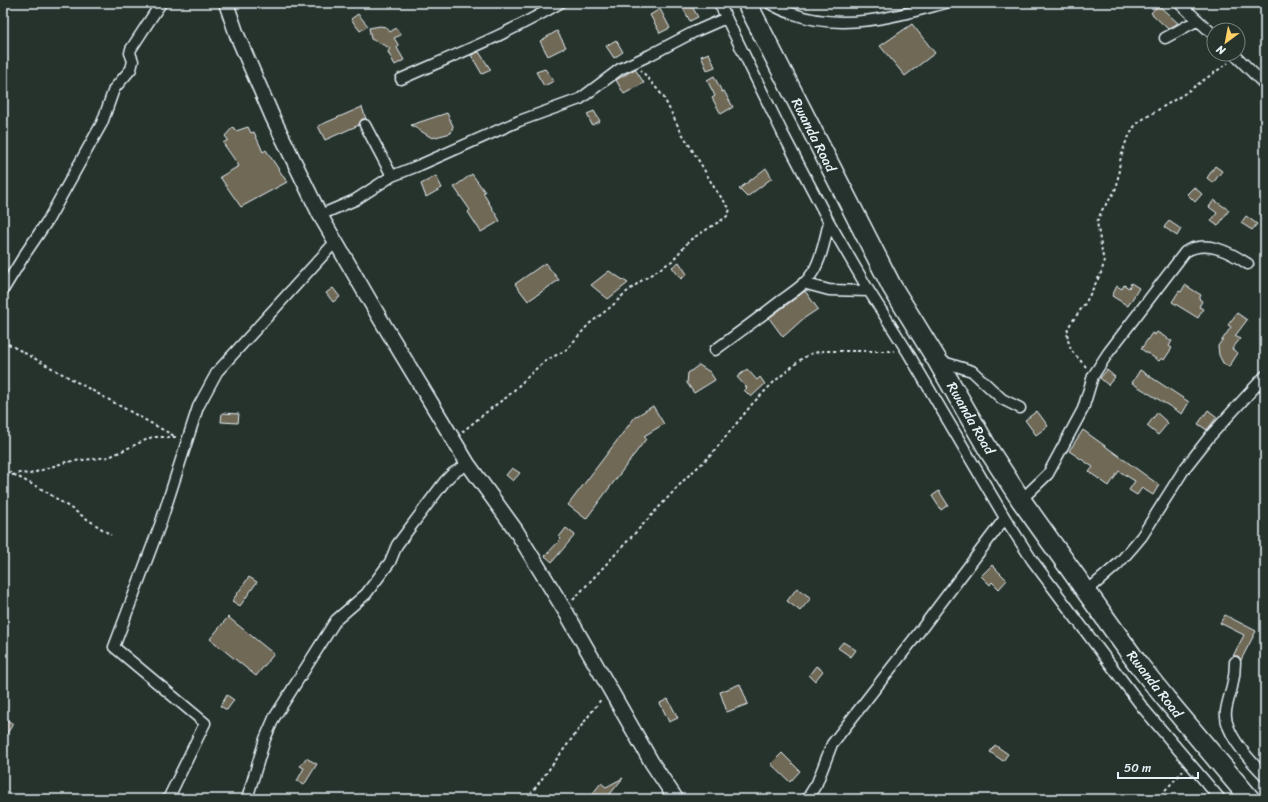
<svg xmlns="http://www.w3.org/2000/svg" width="1268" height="802" font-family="Sriracha,sans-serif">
<rect width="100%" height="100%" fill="#26332d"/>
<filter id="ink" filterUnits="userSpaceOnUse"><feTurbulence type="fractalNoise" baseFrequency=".025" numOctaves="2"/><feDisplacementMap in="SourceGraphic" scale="8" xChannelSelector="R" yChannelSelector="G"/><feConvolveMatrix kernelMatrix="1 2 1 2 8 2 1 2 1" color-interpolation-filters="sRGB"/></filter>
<g filter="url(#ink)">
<!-- building -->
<path fill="#6f6957" stroke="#e8f1f8" d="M680,3H690L698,17L690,21Z
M1158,5L1178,23L1175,25L1168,29L1151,13Z
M660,9L670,28L660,33L650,15Z
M358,14L368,26L360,31L351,19Z
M912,24L935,53L905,76L880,46Z
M380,26L386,27L390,32L396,28L401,35L394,38L399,46L397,48L404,60L395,65L388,52L390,48L371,39L369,28Z
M557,31L566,47L548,56L540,41Z
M616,40L623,52L614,58L606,46Z
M479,52L491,70L482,74L471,55Z
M709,53L715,67L707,70L701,56Z
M545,69L554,81L544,86L536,72Z
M635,69L644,83L624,94L616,80Z
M714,76L722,92L724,91L733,107L721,114L712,98L715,96L707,80Z
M362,107L366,119H362L359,125L325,140L318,126Z
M594,111L600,121L592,125L587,114Z
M447,113L453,126L451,133L432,138L411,125Z
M233,127L236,131L248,127L251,133L254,132L263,152L266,150L287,182L241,207L220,177L239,166L223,143L228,140L225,136Z
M1215,166L1222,171L1213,183L1207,178Z
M766,168L772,178L747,197L739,189Z
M472,174L485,192L483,193L500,221L481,232L468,212L470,210L454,187Z
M436,176L442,188L426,197L421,184Z
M1194,187L1202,194L1195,202L1187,194Z
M1214,200L1229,210L1218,226L1211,221L1217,213L1209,207Z
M1246,216L1257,224L1252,230L1241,223Z
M1169,221L1181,229L1177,236L1164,227Z
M679,262L687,274L681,279L672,267Z
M545,263L559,280L528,301L515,284Z
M609,271L628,283L608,299L591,285Z
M1131,283L1139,288L1128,306L1112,296L1117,286L1122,289L1124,285L1129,288Z
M1185,285L1201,295L1199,299L1202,301L1199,307L1203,309L1198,318L1172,302L1179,291L1181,292Z
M333,288L340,297L333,302L326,293Z
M805,291L818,309L803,319L783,337L769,318Z
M1237,313L1247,320L1235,336L1240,339L1232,349L1238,353L1229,367L1223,363L1219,355L1218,346L1231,327L1228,325Z
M1157,332L1172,341L1169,346L1172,348L1164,360L1162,358L1159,361L1141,349L1152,333L1155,335Z
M699,365L710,372L715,380L694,393L687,383L688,373Z
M747,369L757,380L760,377L765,384L751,397L744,390L747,388L737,377Z
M1107,370L1115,377L1108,385L1100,378Z
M1140,370L1189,402L1182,414L1132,383Z
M653,406L664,424L644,436L646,439L586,519L568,505L635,417Z
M1208,410L1217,417L1207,430L1198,424Z
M1037,411L1048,426L1036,435L1025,420Z
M222,413L239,414L238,423L221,422Z
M1157,413L1168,423L1158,435L1147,426Z
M1083,430L1159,485L1153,495L1142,488L1137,495L1129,490L1135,481L1119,471L1109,486L1089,472L1093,467L1069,451Z
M512,468L520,473L513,481L506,475Z
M939,491L948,505L941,510L932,496Z
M566,528L575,535L552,562L545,556L561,539L559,537Z
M992,565L1007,580L999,589L992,582L990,585L981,576Z
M249,577L257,582L240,606L232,601Z
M797,588L811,598L800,611L787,601Z
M1225,615L1256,631L1241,660L1238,656H1233L1244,635L1220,623Z
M228,617L274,654L256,676L210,639Z
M843,642L856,650L851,657L838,648Z
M816,666L823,671L815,681L809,675Z
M740,684L748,704L727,712L720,692Z
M227,695L234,700L227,710L220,706Z
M668,699L678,718L669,722L660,703Z
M3,717L13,724L3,740Z
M995,745L1008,754L1003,761L990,752Z
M782,753L800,771L790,782L771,764Z
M306,758L317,764L304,785L297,781L304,768L300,766Z
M623,778L606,799H600L593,793L601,783L606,787Z"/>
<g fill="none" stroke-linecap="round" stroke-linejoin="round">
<defs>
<path id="street" d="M719,3L783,134L829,222L869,291L907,351L1005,518L1032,560L1143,708L1220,799
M769,3C776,7 783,11 791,13C840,32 896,17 945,3
M1179,3L1214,35
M1165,38L1198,20
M1234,54L1265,85
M401,79C455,55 510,33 560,3
M365,125L392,176
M320,215L355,200L392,176L420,165L519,121L580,99L620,69L650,55L694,32L726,18
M803,283L829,290L869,291
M3,290L25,254L48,220L102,123L114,89L131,69L133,61L130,53L131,49L161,3
M715,350C737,334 760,317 782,300C793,292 806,284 813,272C822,258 825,238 829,222
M937,360L972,371L1002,399L1020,408
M1021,500L1048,474L1083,409L1093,376L1108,353L1185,252C1206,239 1230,252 1248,264
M1086,592L1118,564L1132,548L1142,536L1185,468L1211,435L1265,376
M1235,662C1235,671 1234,679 1232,687C1230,695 1227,703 1226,711C1223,733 1251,761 1265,776
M168,799L205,723L114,647L160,525L198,407L217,372L336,241
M247,799L265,739L274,718L336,620L366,594L390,562L397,545L445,481L453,473L468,464
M807,799L817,783L832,744L913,640L1005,518"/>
<path id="secondary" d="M226,3L237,35L273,118L320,215L381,320L468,464L515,529L567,614L652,763L676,799"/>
<path id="highway" d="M747,3L892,287L937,360L988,449L1021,500L1138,664L1166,699L1250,799"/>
</defs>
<!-- street casing -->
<use href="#street" stroke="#e8f1f8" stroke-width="13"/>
<!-- secondary casing -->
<use href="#secondary" stroke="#e8f1f8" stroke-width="17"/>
<!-- highway casing -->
<use href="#highway" stroke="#e8f1f8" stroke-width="22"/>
<!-- path -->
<path stroke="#e8f1f8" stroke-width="2" stroke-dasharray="3 3" stroke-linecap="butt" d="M3,341L176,437H152L109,457L66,462L30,474L20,473L3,477
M1086,367L1071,350L1068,340L1067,332L1069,326L1086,302L1101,273L1104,263L1097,222L1102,210L1112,196L1117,186L1120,161L1125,144L1134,127L1140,121L1184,94L1228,63
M462,432L494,406L507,397L539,366L547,360L566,350L589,324L612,306L624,294L641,281L672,261L690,240L725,218L728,215L730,209L715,189L702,166L680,130L663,96L641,70
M3,469L45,491L111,535
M573,600L686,478L711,455L753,403L775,381L800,360L810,354L823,351H894
M527,799L602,698
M1157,799L1183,771"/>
<!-- street -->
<use href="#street" stroke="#26332d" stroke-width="10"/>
<!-- secondary -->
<use href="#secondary" stroke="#26332d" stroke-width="14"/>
<!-- highway -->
<use href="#highway" stroke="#26332d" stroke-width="19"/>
</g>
</g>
<g text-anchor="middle" stroke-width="3" stroke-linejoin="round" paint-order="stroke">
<!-- street labels -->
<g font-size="14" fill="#e8f1f8" stroke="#26332d">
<text transform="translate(814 135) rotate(63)" y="5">Rwanda Road</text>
<text transform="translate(971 418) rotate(60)" y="5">Rwanda Road</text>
<text transform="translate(1155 684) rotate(52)" y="5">Rwanda Road</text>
</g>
</g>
<!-- margin -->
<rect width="1268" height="802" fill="none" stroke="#26332d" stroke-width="16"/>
<rect x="8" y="8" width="1252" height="786" fill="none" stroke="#e8f1f8" stroke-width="1.5" filter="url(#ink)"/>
<!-- north arrow -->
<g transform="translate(1226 42) rotate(212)"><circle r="19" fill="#26332d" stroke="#747f7e"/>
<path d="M0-3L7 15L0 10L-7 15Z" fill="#ffd166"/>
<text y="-6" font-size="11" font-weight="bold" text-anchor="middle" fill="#e8f1f8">N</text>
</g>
<!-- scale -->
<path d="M1118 772v6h80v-6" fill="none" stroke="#e8f1f8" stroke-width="2"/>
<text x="1124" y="772" font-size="12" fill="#e8f1f8" stroke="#26332d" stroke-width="3" paint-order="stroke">50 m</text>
</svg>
